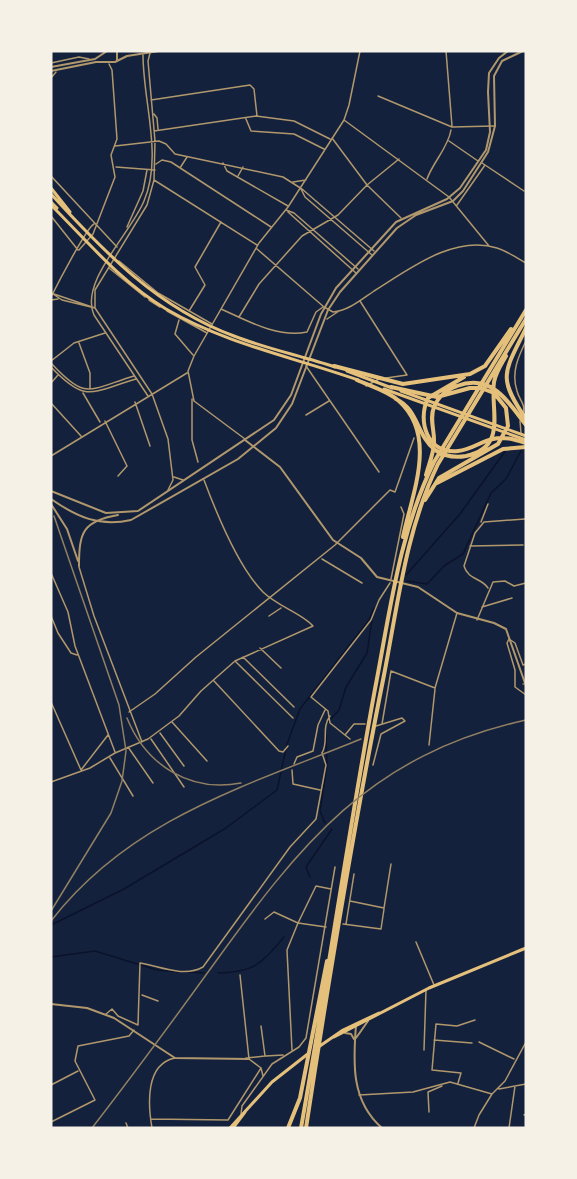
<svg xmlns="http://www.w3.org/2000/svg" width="577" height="1179" font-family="Poppins,sans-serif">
<rect width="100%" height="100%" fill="#14213d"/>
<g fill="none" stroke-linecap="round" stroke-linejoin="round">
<!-- stream -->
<path stroke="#0b132b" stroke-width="1.5" d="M406,575L460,514L506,450
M407,581L427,584L444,566L463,554L491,493L506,479L522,449
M328,722L339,710L346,687L367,653L372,620
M325,823L320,811L327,765L326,736
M310,877L306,867L332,829
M51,925L124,889L226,828L277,790L287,744L300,709L369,620L374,608
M51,957L95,951L157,970L179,972
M189,972L204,973
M218,973C255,972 261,964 284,937"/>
<!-- minor -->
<path stroke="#b1986c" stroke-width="1.5" d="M446,51L452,126
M143,55C143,102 163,156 144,201C131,233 79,282 94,315L148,396
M51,63L79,57L89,59
M51,78L56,72
M378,96L452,127L494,126
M151,100L250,85L254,89L257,116
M154,114L157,118L158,129
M246,119L251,131L294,134L324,149
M344,120L449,197L489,246
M154,131L256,116L294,121L330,139
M332,138L367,185L401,218
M449,141L478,161
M115,146L159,141L166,144L175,154L283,177L302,189L374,251
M223,163L227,171L288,206
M482,163L524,191
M156,164L162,160L171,162L271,227
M116,167L155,170
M180,168L187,157
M51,176L117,247
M238,176L243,167
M427,179C433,162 448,148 451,130
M154,180L257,245
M293,182L306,180
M301,189L305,197L372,255
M457,205L485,165
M286,210L294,213L358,269
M288,212L356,273
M51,216L78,250
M127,227L143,191L147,170
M257,249L324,307L333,312C348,311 362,299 374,291C408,270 454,234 497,248C507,251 517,258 526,263
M79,250L93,234L115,177L111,155L117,139L112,70L109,64
M119,261L158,293L212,324
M109,268L145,297
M51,293L95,308L152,394L168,439L173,480L168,490
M53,294L62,300L95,308
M51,297C57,285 87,227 94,224
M51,300L58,299
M149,300L160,307
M360,301L407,375L386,378
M95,308V290L147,205L154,180L155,141L148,61L150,53
M221,309C248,321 277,338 307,332L316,312L323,307
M167,311L207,333
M189,311L205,285L195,267L221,222
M239,317L259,284L302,236L338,215L367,185L399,159
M327,319L339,311
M179,320L175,334L193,355
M79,343L90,373V388
M51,361L74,343L105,333
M51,363C86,401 88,390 134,376
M306,366L379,472
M51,367C86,404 91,392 136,379
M51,383L58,375
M366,386L379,379
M83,393L100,422
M192,399V440L198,462
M135,402L150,446
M51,403L81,436
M523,413C526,404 519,400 517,391C511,373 518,357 526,341
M306,415L329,401
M105,421L127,466L118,476
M520,421L521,433
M245,439L194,401L188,371L194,356L259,243L288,207L344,120L349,105L360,51
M51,456L187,373
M174,477L183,480
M481,522L488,504
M470,546L523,545
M322,559L362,583
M79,567L94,616L142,742
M51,573L68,612L75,646L115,752
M391,579L404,514L401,507
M488,588C482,578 468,580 464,566L475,533L484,522L525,519
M482,607L512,598
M51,616L58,633L71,653L77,655
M269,616L281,608
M477,620L493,582L505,581L514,586L526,583
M260,648L281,668
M243,657L294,707
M236,662L293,718
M526,664L523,665L515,643L509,639L507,643L515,670V687L526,695
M214,681L279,751L283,752L288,746
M51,702L81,770L108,735
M129,712L155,694L196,657L335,545L390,490L395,492L414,438
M172,722L207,761
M382,724L391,671L435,688L457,613
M160,733L184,766
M345,735L354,724H365
M151,739L184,787
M350,739L330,723L328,711L311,697L371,620L379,600L390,583
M429,745L435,689
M128,747L153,783
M110,758L133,796
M294,764L297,757L313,751L318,725L325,710
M373,765L381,734L405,721L402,718L376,726
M292,770L293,784L320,790
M51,782L90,768L115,753L148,739L179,716L201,691L235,661L313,626C303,614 277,606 263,592C239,568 216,512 204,480
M350,901L384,908L391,864
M265,919L274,912L298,923L287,950L292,1050
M343,924L381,929L384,909
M346,924L354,874
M326,927L298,923L316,886L331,889
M416,942L434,985
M240,975L249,1059L261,1068L263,1076
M142,995L158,1001
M106,1014L112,1009L118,1016L138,1025L140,963C159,966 184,978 203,967L290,847L316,819L326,765L322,753C329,742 321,728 330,716
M434,1040L472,1043
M479,1042L514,1059
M424,1050L426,990
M266,1056L283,1055
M246,1058L265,1056L261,1026
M458,1083L461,1073L432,1070L436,1024L457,1026L475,1020
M51,1085L78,1071
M499,1089L526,1084
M359,1095L413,1092L450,1082L492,1094
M429,1112L428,1092L442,1086
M241,1114L242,1106L272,1064L299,1047L306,1038L335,867
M524,1115L526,1114
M151,1119L228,1120L261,1068
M51,1122L95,1100L75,1061L78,1046L129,1036L134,1030
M126,1123L128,1128
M152,1128C148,1105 145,1064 175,1058
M474,1128L479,1115L492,1094L505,1081L526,1042
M509,1128L515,1086"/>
<!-- tertiary -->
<path stroke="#b1986c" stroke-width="2" d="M117,51V60
M119,51H132
M115,62L127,56L159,51
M51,67L95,59L107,51
M51,71L96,62H115
M245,440L280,467L333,540L361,558L377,577L418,587L457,613L494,623L506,629L526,686
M51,491L106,513L138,511L274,420L291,395L321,314L336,288L396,222L447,199L460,188L486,150L490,132L488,92L489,73L499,58L508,51
M51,499C77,517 99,527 131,520L238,459L276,428L292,404L328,310L340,292L397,228L416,215L453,201L463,191L488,152L495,126L494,76L502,61L523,51
M51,504L67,529L78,561
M79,566C79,532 83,521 118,515
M51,1004L87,1008L114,1018L175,1058L249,1059
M356,1025C353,1063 351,1101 382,1128
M345,1033L351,1034L354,1039
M356,1038L368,1021"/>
<!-- primary -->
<path stroke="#e5c07b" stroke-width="3" d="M334,1037L429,988L526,948
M317,1048L343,1030L379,1013
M230,1128L272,1082L309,1053
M233,1128L245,1112"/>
<!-- trunk -->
<path stroke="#e5c07b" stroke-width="3" d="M51,188L70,212
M51,194C105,253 158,308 234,336C267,349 302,356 335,367
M51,202L57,208
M51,205C87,241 122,283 166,309C226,344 293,357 358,380
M347,371L392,388
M384,389L526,440
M401,391L526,436"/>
<!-- motorway -->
<path stroke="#e5c07b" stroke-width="4" d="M526,328C505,372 496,376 526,419
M334,366L403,384L470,374L485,366L511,329
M464,377L428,398C417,421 427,454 458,451C471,450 481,441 493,439C504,436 516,440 526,443
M357,380C370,386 388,391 399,401C438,436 412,494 403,537
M391,387L437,397L470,388H481L494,393L506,408L508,426L498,444L439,478L425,500
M396,399C418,409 417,436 435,450C444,456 455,458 466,456C508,447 490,410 494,382C496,372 501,365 506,356
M426,475C429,464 433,455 434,444C435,431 429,419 434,407C438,397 447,389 457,386C492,373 508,402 526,425
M437,483L503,449L526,447
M288,1128L300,1098L327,961
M301,1128C327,982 348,835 375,689C390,612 399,533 434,462L526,310
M306,1128C329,977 354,825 384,675C398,603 406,530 438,464L526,319"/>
<!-- rail -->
<path stroke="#918062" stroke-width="1.5" d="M523,684H526
M127,718C146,765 190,793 241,783
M51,911L111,813L122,781L126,751L119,705L54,516
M51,921C130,819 246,786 361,739
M92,1128C133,1075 172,1022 211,968C300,844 369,755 526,720
M525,1128L526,1127"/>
</g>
<!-- border -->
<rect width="577" height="1179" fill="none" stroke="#f6f1e7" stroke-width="105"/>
</svg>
